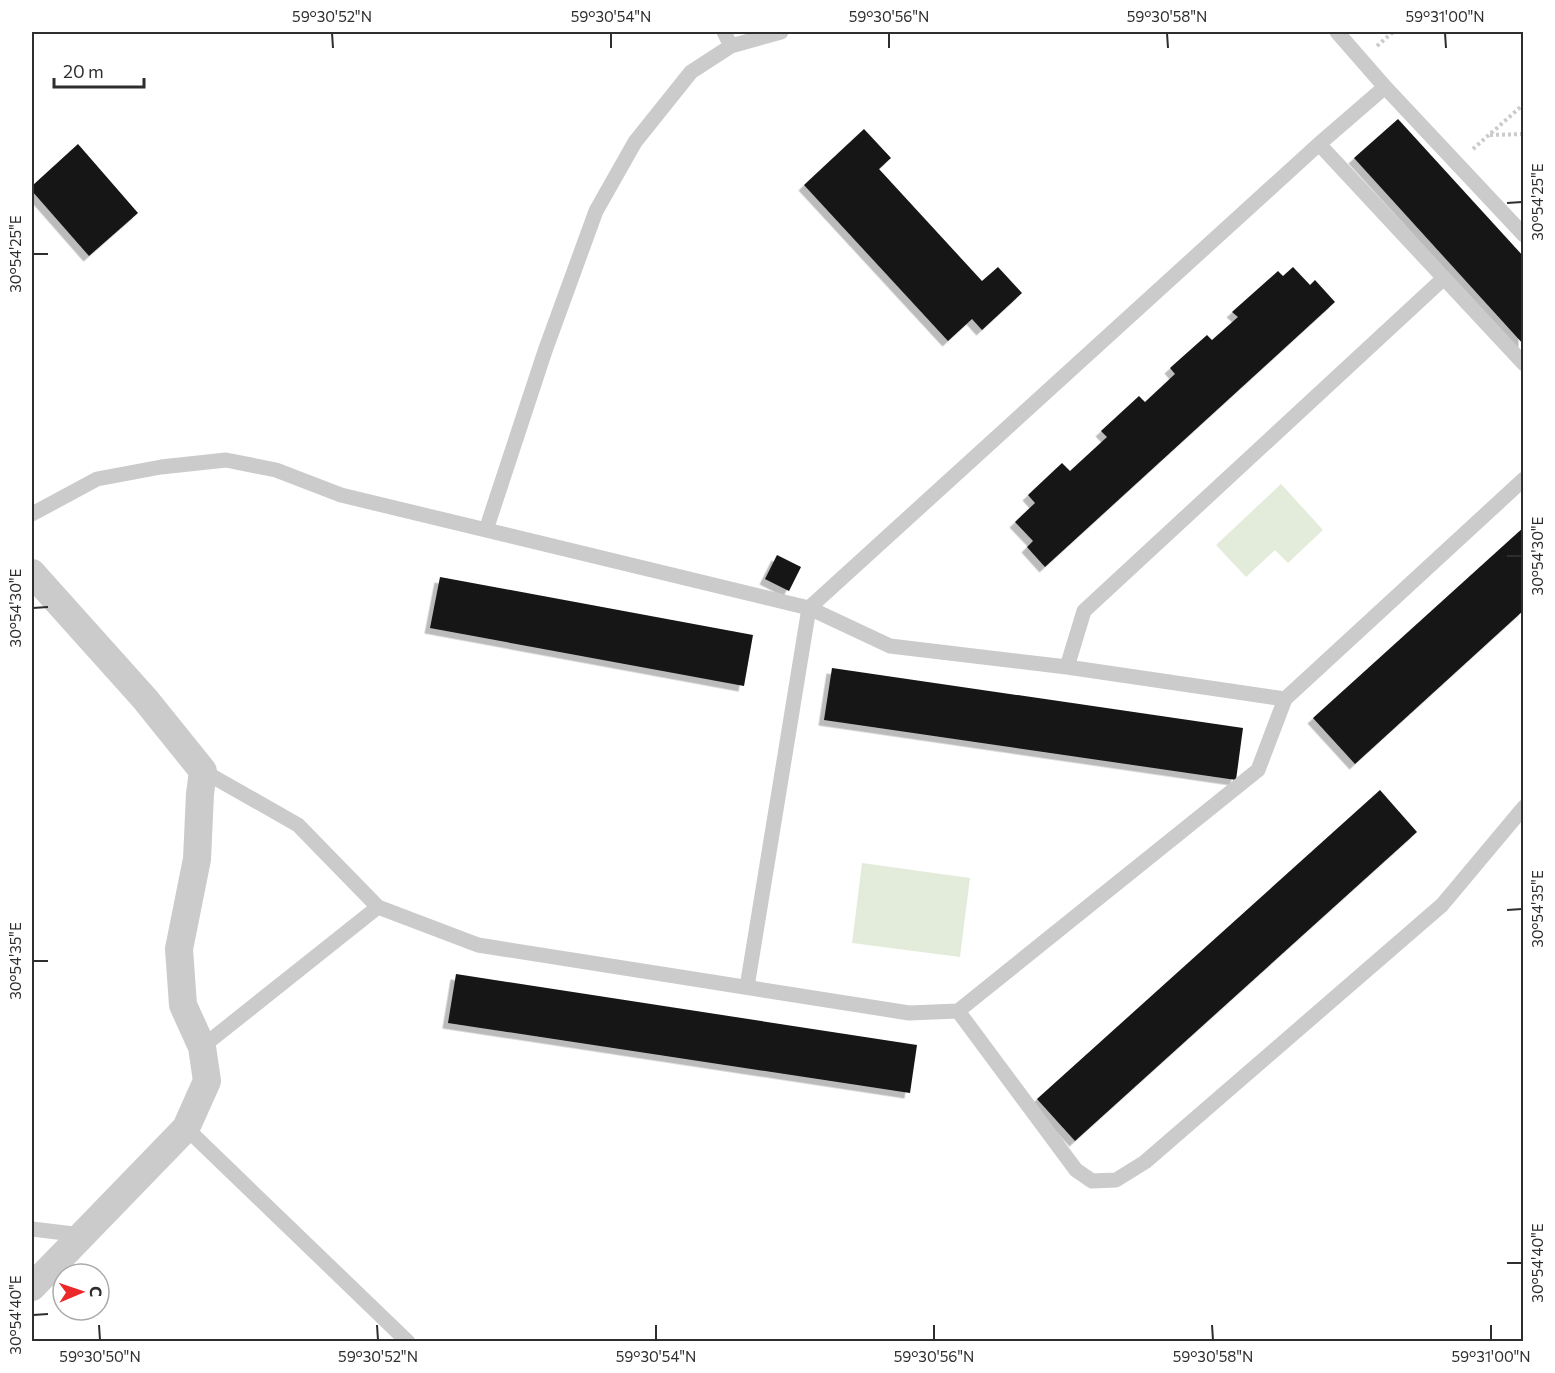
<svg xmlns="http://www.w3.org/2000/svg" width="1555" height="1373" font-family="Commissioner,sans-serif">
<defs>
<filter id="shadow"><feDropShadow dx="-5.5" dy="5.5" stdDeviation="0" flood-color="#0004"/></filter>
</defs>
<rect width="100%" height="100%" fill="#fff"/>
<!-- green -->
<path fill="#e3ecdb" d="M1281,484L1323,530L1288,563L1275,550L1246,577L1216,545Z
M862,863L970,878L960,957L852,943Z"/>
<!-- building -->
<path fill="#151515" filter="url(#shadow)" d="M1398,119L1524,257V345L1354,158Z
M864,129L891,158L879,169L982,281L998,267L1022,293L982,330L972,319L948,341L804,185Z
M78,144L138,213L89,256L32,191V186Z
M1293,267L1310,285L1315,280L1335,302L1045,567L1027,547L1033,541L1015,522L1035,503L1028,495L1062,463L1070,471L1107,437L1101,431L1139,396L1145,402L1175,374L1170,368L1207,335L1212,340L1238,317L1232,312L1278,271L1283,276Z
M1524,527V610L1355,764L1313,718Z
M777,555L801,567L789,591L765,579Z
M440,577L753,635L744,686L430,628Z
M832,668L1243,728L1236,780L824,720Z
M1380,790L1417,832L1075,1141L1037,1099Z
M456,974L917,1045L910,1093L448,1023Z"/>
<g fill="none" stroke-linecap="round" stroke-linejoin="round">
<!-- path -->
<path stroke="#cbcbcb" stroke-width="4" stroke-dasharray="3 3" stroke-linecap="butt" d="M1377,46L1393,32
M1490,135L1524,134
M1473,149L1524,104"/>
<!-- service -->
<path stroke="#cbcbcb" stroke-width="15" d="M724,32L731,46L781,32
M1337,32L1385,87L1319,144L1524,364
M1385,87L1524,235
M32,514L97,479L161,467L226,460L276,470L341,495L809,608L890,646L1067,667L1285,699L1524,479
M486,530L545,351L596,211L635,142L691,72L731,46
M1067,667L1084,611L1444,278
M203,771L298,825L378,907
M747,987L809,608L1319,144
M958,1011L1258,770L1285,699
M202,1047L378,907L478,945L909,1013L958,1011L1076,1170L1092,1181L1116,1180L1145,1162L1442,905L1524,807
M186,1128L408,1342
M32,1229L82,1235"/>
<!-- minor -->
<path stroke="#cbcbcb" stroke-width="28" d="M32,573L145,699L203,771L200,794L197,859L179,949L183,1005L202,1047L207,1081L186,1128L32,1287"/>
</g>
<!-- ticks -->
<path fill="none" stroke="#2e2e2e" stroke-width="2" d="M332,33L333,48M611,33V48M889,33V48M1167,33L1168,48M1445,33L1446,48M1507,203L1522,202M33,254H48M1507,556H1522M33,608L48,607M1507,910L1522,909M33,961H48M1507,1263H1522M33,1315L48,1314M99,1325L100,1340M377,1325L378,1340M656,1325V1340M934,1325V1340M1212,1325L1213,1340M1491,1325V1340"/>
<!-- border -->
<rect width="1555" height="1373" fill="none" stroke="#ffffff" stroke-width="66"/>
<!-- north arrow -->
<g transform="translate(81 1292) rotate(88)"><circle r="28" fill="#ffffff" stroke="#ababab" stroke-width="1.5"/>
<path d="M0-4.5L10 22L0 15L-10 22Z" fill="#eb292b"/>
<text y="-9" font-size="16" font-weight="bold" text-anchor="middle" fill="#2e2e2e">С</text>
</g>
<!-- scale -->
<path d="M54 78v9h90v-9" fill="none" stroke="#2e2e2e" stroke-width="3"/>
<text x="63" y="78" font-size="18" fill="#2e2e2e" stroke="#ffffff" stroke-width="4.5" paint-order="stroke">20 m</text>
<rect x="33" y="33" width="1489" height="1307" fill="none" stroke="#2e2e2e" stroke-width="2"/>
<g font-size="15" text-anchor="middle" fill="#2e2e2e">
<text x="332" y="22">59°30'52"N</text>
<text x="611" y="22">59°30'54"N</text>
<text x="889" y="22">59°30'56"N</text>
<text x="1167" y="22">59°30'58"N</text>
<text x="1445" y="22">59°31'00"N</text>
<text transform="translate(1538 202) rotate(-90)" y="5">30°54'25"E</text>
<text transform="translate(16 254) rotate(-90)" y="5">30°54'25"E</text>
<text transform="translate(1538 556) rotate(-90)" y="5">30°54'30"E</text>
<text transform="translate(16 608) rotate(-90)" y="5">30°54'30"E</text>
<text transform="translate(1538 909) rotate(-90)" y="5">30°54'35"E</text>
<text transform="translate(16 961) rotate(-90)" y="5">30°54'35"E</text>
<text transform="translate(1538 1263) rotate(-90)" y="5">30°54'40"E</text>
<text transform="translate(16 1315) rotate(-90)" y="5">30°54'40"E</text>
<text x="100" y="1362">59°30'50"N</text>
<text x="378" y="1362">59°30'52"N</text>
<text x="656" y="1362">59°30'54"N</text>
<text x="934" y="1362">59°30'56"N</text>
<text x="1213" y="1362">59°30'58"N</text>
<text x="1491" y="1362">59°31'00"N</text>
</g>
</svg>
